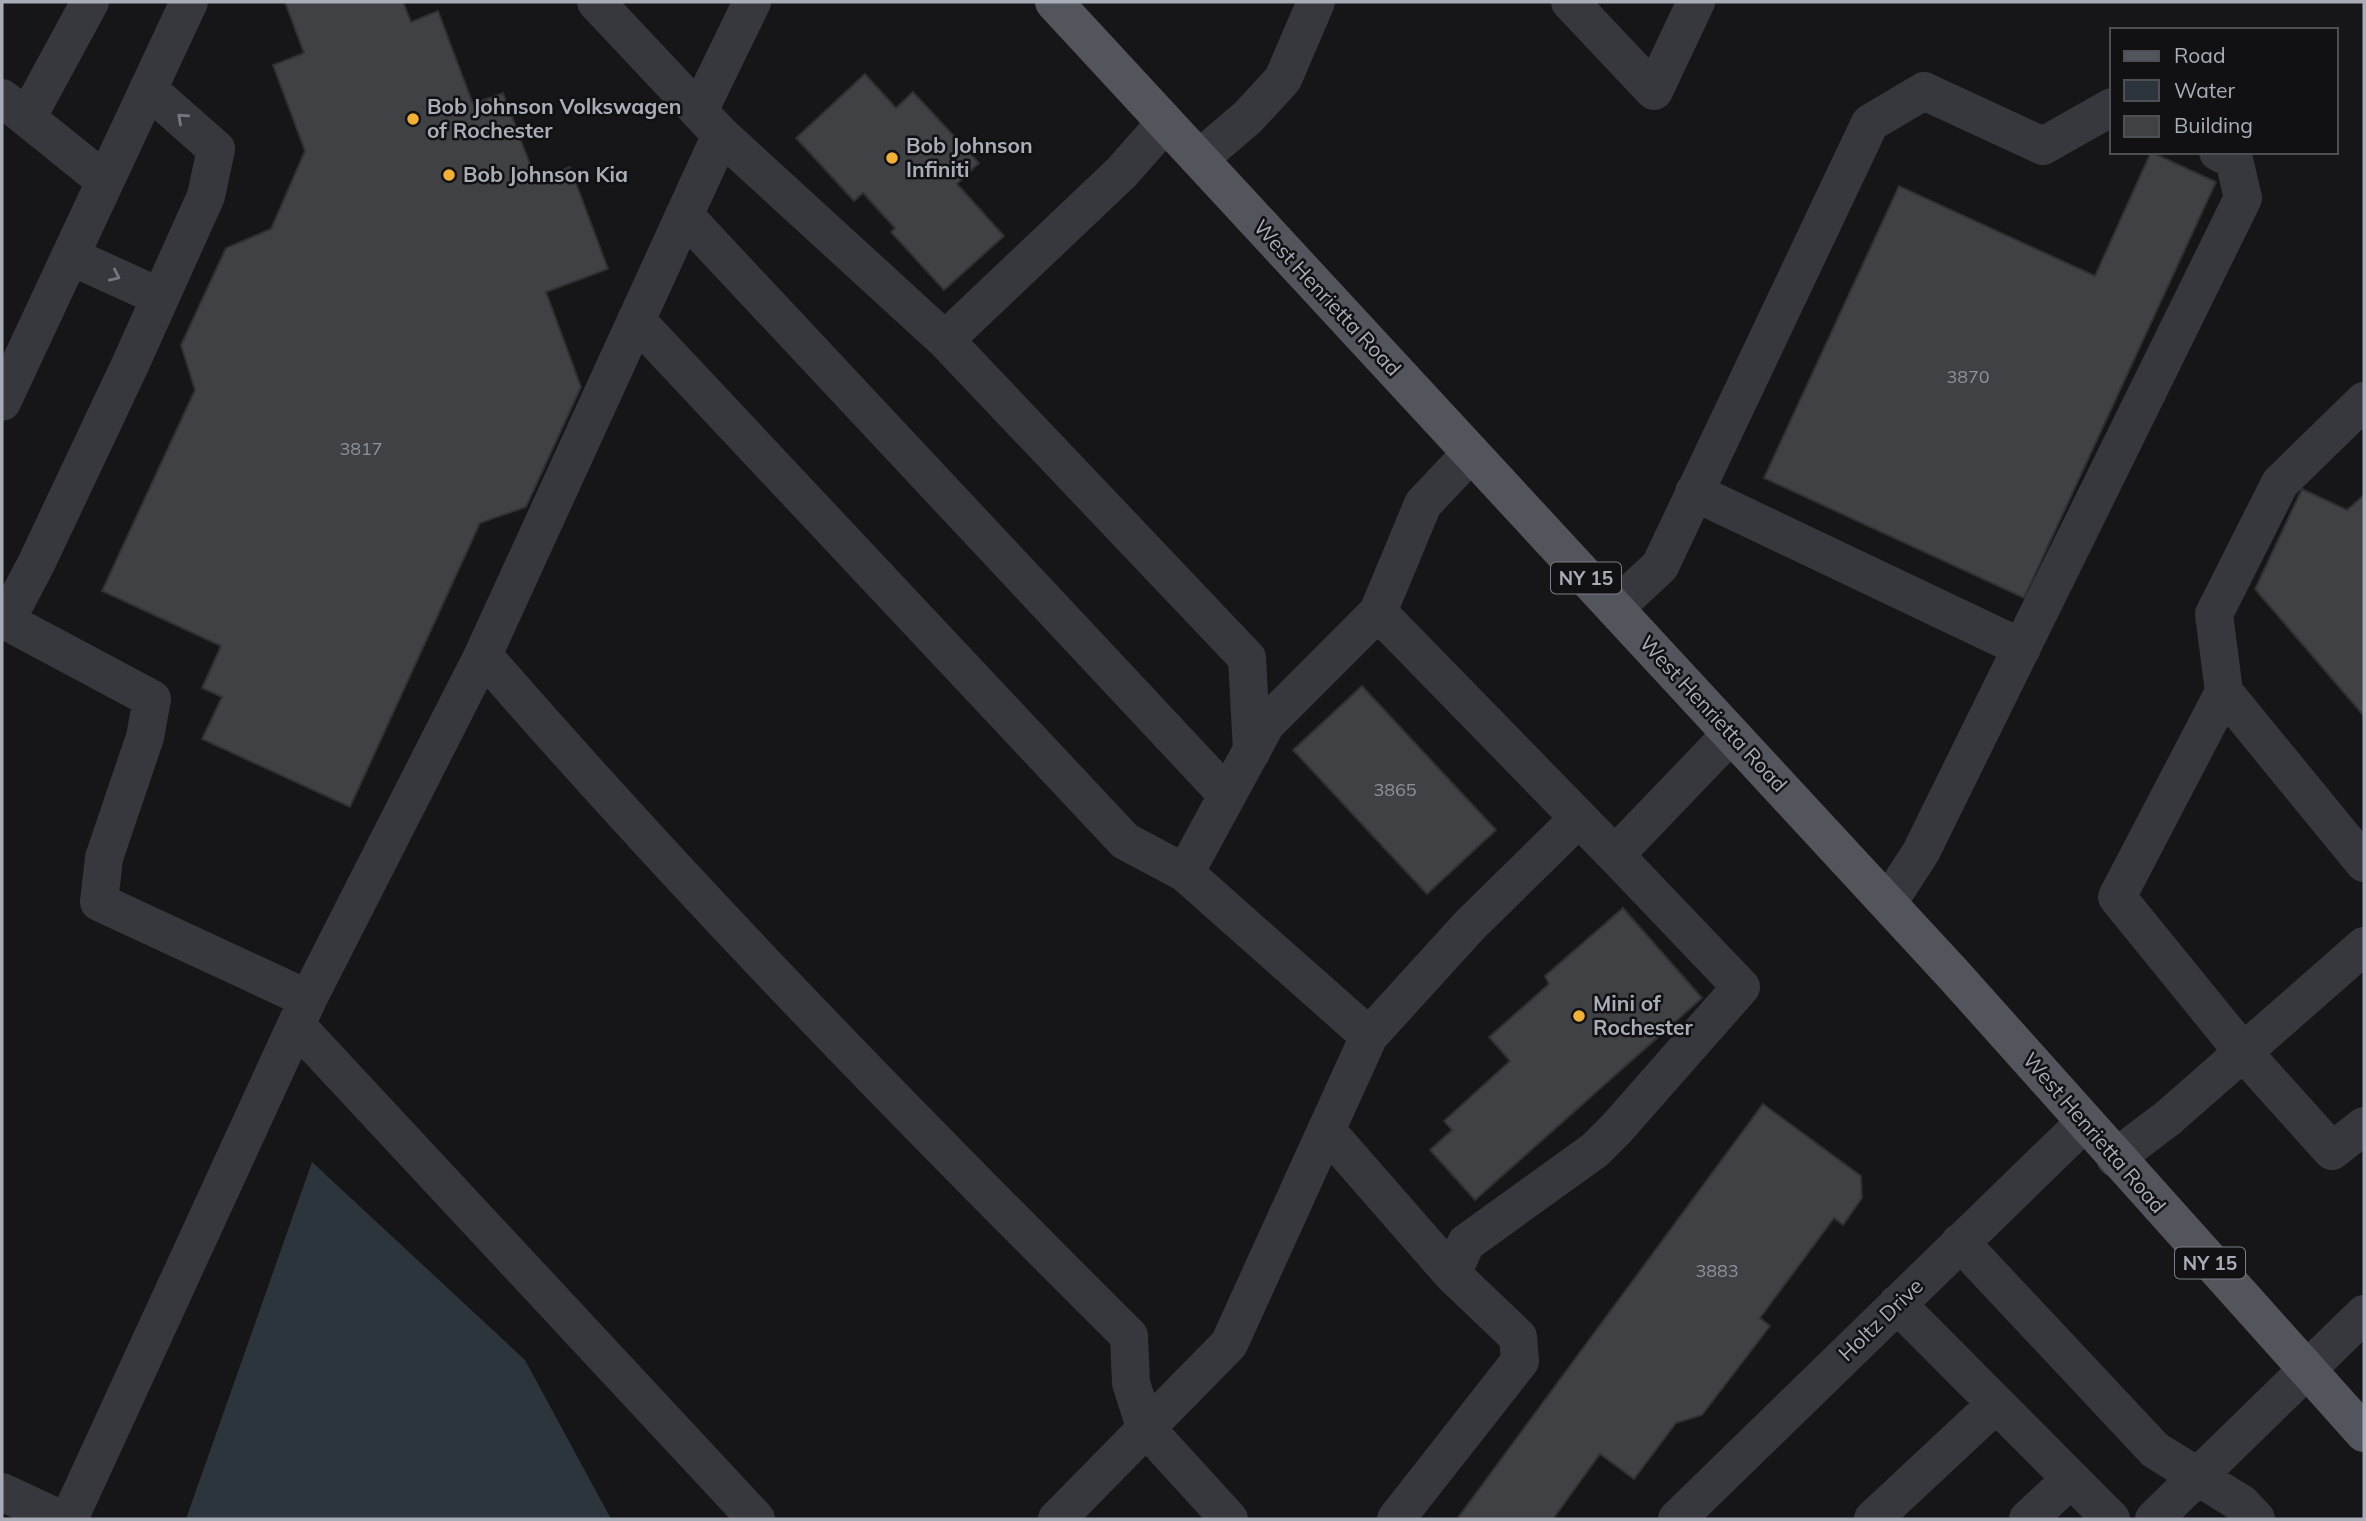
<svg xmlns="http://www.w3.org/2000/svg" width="2366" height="1521" font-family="Mulish,sans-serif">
<rect width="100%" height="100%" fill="#161618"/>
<!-- water -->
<path fill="#2c353c" d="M312,1162L525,1360L611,1519H186Z"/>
<!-- building -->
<path fill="#404145" stroke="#303034" stroke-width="2" d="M285,2H403L411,22L438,11L473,104L503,93L536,180L570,167L608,269L546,292L581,387L526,507L480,523L350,807L202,739L222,697L202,688L221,646L102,591L195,390L181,345L226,248L271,229L305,151L273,65L304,53Z
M865,74L896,108L913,92L979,163L957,184L1004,236L944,290L891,232L895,228L863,193L854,201L796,138Z
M2151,152L2216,182L2024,598L1764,478L1899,186L2095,276Z
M2302,489L2347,510L2364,495V716L2255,589Z
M1362,686L1496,830L1427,894L1293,750Z
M1623,908L1702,998L1475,1200L1430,1150L1452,1130L1444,1121L1510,1061L1489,1037L1549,984L1545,976Z
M1763,1104L1861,1176L1862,1198L1843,1225L1834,1218L1760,1318L1770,1326L1702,1415L1676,1423L1634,1479L1600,1454L1553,1519H1457Z"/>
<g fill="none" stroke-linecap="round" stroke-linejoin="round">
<!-- minor -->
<path stroke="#37383d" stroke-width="38" d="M1570,2L1654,91L1696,2
M148,89L216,149L206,196L130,365L36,564L6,621L152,699L145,737L104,858L99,902L308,999
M2,98L105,181
M699,111L752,2
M27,118L90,2
M721,135L945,340L1247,658L1252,751
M1199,159L1248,117L1283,79L1316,2
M684,215L1227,795
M70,256L160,297
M636,320L1125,841L1185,873L1369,1036L1229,1344L1057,1519
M945,340L1122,172L1165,123
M2364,401L2280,483L2214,614L2224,692L2364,863
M2,402L189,2
M1471,453L1423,504L1378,612L1615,855
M1694,492L2022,648
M1615,608L1660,566L1870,123L1924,91L2043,146L2112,107
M483,655C688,891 907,1115 1129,1336L1131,1383L1145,1427L1229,1519
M2224,692L2117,897L2243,1052L2332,1151L2364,1126
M1185,873L1266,724L1378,612
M1888,903L1921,852L2243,198L2234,160L2218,152
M296,1025L756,1519
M1369,1036L1470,925L1579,818
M1327,1131L1452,1274
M2115,1158L2168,1118L2364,946
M1960,1242L2155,1450L2242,1504L2256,1519
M1897,1304L2111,1519
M2,1492L60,1519
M69,1519L308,999L483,655L721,135L596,2
M1396,1519L1520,1361L1518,1337L1452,1274L1466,1243L1595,1150L1617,1128L1741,987L1615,855L1731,734
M1677,1519L2085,1122
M1873,1519L1996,1404
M2028,1519L2071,1479
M2154,1519L2364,1314"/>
<!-- major -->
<path stroke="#53555c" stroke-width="38" d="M1054,2L1953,974L2364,1433"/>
</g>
<!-- one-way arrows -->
<defs><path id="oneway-chevron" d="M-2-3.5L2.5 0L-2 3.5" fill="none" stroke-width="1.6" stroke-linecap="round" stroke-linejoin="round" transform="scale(1.75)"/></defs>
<g stroke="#757881">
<use href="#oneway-chevron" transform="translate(182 118) rotate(-138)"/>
<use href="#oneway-chevron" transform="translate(115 276) rotate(25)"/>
</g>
<!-- markers -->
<g fill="#f2b134" stroke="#111113" stroke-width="2.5">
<circle cx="413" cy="119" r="7"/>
<circle cx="892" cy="158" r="7"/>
<circle cx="449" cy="175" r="7"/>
<circle cx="1579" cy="1016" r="7"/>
</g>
<g text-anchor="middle" stroke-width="5" stroke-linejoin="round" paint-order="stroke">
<!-- number labels -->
<g font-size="18" fill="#8e929b">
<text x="1968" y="383">3870</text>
<text x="361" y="455">3817</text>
<text x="1395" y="796">3865</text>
<text x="1717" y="1277">3883</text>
</g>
<!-- shield labels -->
<g fill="#111113" stroke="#7b7e86" stroke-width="2">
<rect x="1551" y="562.5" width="70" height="31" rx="5"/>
<rect x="2175" y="1247.5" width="70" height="31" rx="5"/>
</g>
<g font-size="19" font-weight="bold" fill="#a8adb8">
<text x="1586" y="585">NY 15</text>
<text x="2210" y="1270">NY 15</text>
</g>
<!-- poi labels -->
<g font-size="21" font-weight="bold" fill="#a8adb8" stroke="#111113" text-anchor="start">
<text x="427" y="114">Bob Johnson Volkswagen<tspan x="427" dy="24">of Rochester</tspan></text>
<text x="906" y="153">Bob Johnson<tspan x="906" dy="24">Infiniti</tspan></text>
<text x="463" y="182">Bob Johnson Kia</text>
<text x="1593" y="1011">Mini of<tspan x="1593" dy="24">Rochester</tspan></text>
</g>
<!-- street labels -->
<g font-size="21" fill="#a8adb8" stroke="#111113">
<text transform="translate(1327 298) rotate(47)" y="7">West Henrietta Road</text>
<text transform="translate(1713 714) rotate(47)" y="7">West Henrietta Road</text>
<text transform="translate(2094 1133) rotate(49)" y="7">West Henrietta Road</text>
<text transform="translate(1881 1320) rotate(-44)" y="7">Holtz Drive</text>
</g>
</g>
<!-- border -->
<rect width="2366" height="1521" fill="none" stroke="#a8adb8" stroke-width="7"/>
<!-- legend -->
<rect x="2110" y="28" width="228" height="126" fill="#111113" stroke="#4d4f55" stroke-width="2"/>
<rect x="2124" y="51" width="35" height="10" fill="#53555c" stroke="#4d4f55" stroke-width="2"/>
<text x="2174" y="63" font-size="21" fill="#a8adb8">Road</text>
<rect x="2124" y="80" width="35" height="21" fill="#2c353c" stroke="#4d4f55" stroke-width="2"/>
<text x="2174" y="98" font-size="21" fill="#a8adb8">Water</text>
<rect x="2124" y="116" width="35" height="21" fill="#404145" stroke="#4d4f55" stroke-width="2"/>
<text x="2174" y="133" font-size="21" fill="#a8adb8">Building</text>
</svg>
